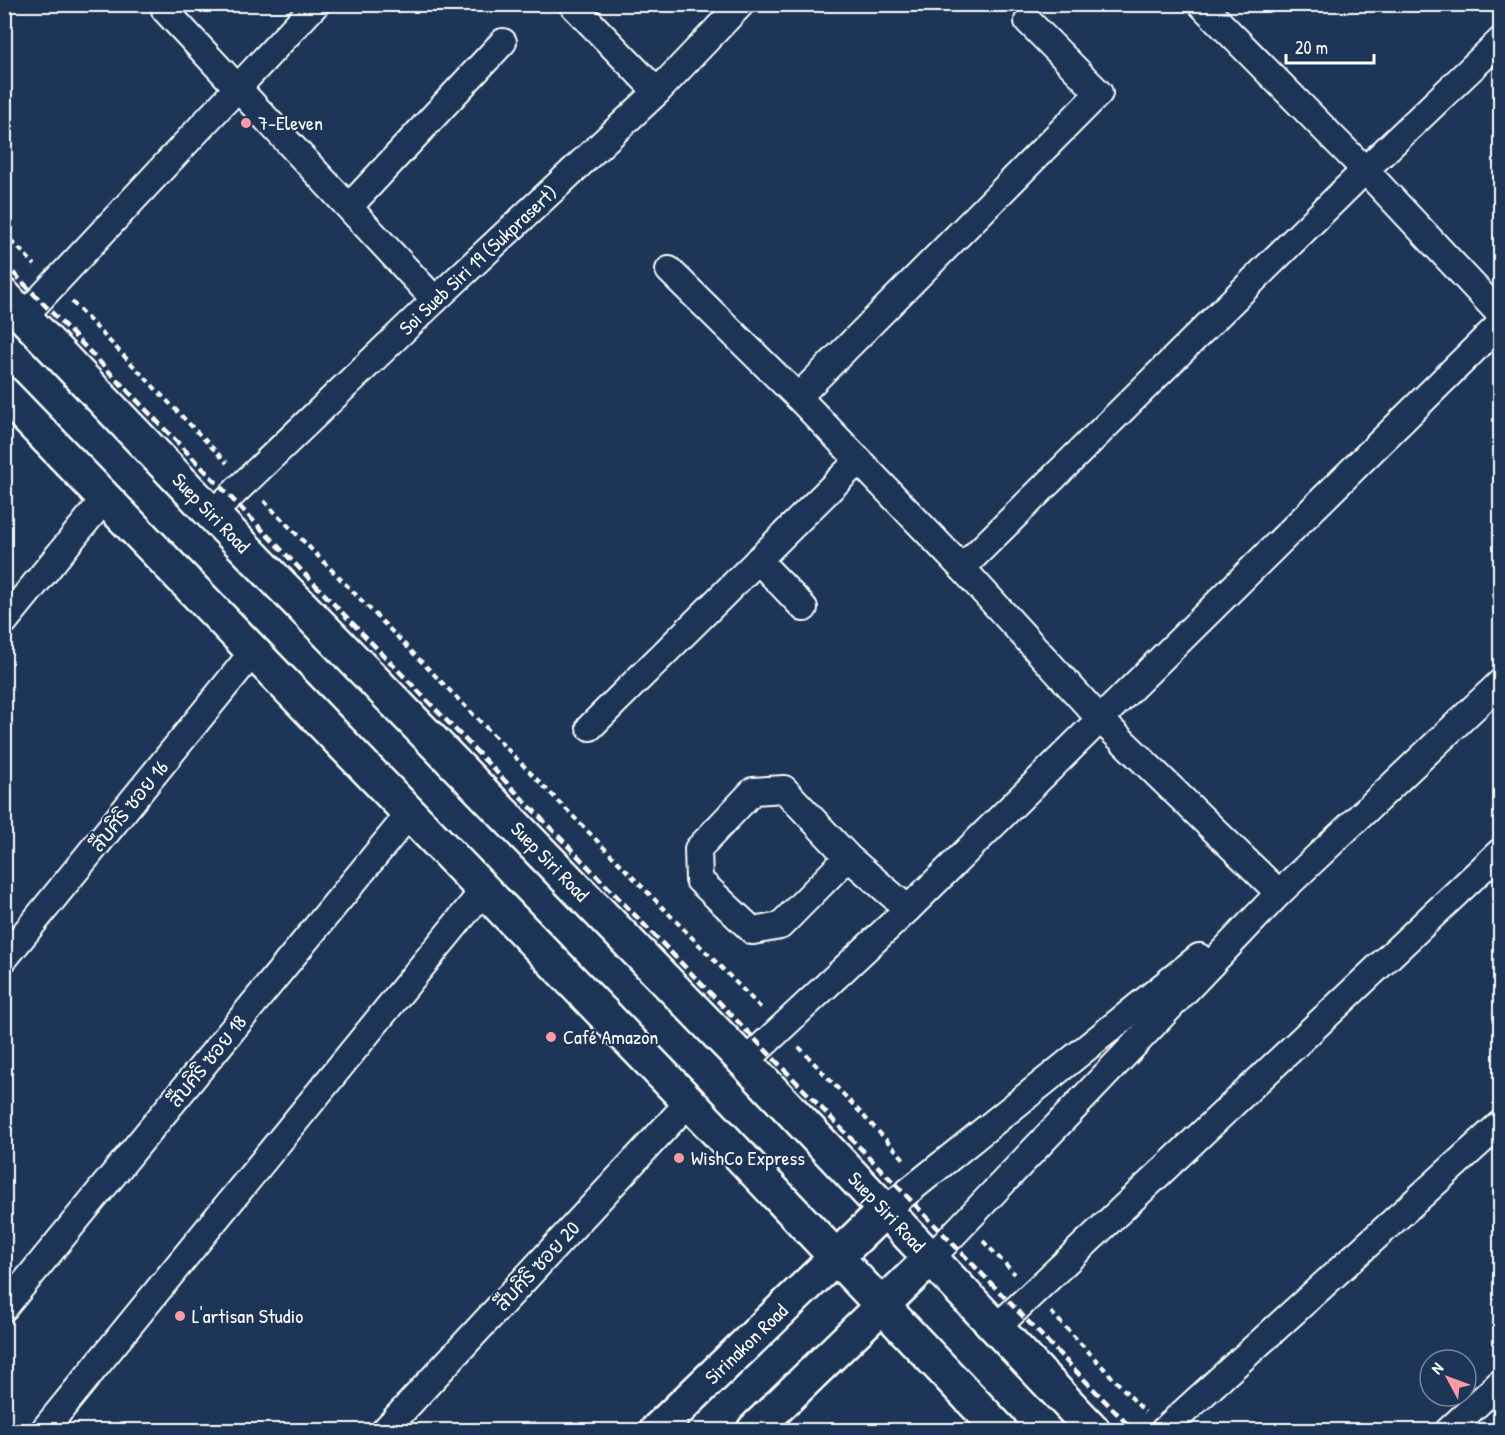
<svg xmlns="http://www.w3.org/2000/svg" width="1505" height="1435" font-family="'Patrick Hand','Playpen Sans Thai',sans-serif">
<rect width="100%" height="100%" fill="#1d3557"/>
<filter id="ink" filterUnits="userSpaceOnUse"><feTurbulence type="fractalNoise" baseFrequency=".0167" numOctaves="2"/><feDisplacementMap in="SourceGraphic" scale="12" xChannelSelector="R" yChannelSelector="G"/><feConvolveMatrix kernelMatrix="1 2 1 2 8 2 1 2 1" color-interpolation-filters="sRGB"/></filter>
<g filter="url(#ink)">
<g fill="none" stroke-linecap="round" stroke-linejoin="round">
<defs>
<g id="street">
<path d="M572,4L657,92"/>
<path d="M1201,4L1365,170L1500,314"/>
<path d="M165,10L435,300"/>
<path d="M1028,21L1099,93L798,397L962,568L1101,720L1279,893"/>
<path d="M349,207L503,42"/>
<path d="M669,270L798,397"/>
<path d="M24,316L316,4"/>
<path id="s1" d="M212,514L435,300L657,92L741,4"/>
<path d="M758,560L804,608"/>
<path d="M962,568L1365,170L1500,41"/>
<path d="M4,622L106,497"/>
<path d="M590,727L859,460"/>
<path d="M848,857L780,926L753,931L699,880L698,849L753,791L784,789L848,857L908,909"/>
<path d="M4,959L253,652"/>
<path d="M745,1062L908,909L1500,324"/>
<path d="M884,1211L1199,957"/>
<path d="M930,1259L1279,893L1500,683"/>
<path d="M4,1308L410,813"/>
<path d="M996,1328L1500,852"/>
<path d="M44,1430L484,890"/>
<path d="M385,1430L689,1102"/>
<path d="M1164,1430L1500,1124"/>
<path d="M1449,1430L1500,1383"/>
</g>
<g id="secondary">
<path id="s2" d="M4,296L212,514L745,1062L1093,1430"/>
<path d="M4,394L689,1102L1000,1430"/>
<path id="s3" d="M657,1430L884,1211"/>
<path d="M754,1430L930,1259"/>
</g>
</defs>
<!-- street casing -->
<use href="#street" stroke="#fff" stroke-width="30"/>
<!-- secondary casing -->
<use href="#secondary" stroke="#fff" stroke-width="38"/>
<!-- path -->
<path stroke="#fff" stroke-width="4" stroke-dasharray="6 4.5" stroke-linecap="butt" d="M4,233L35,265
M72,302L227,463
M264,501L762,1009
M799,1047L905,1160
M983,1241L1015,1274
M1051,1312L1145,1412"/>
<!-- street -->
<use href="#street" stroke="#1d3557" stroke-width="26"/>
<!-- secondary -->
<use href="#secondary" stroke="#1d3557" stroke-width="33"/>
<!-- rail -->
<path stroke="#fff" stroke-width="4.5" stroke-dasharray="9 4.5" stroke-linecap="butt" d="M4,263L1133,1430"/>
</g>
</g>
<!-- markers -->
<g fill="#ff9aa2" stroke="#1d3557" stroke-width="2">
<circle cx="246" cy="123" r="6"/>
<circle cx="551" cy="1037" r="6"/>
<circle cx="679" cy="1158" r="6"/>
<circle cx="180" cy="1316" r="6"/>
</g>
<g text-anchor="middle" stroke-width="4.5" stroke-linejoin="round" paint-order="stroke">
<!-- poi labels -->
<g font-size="20" fill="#fff" stroke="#1d3557" text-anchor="start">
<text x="258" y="130">7-Eleven</text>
<text x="563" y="1044">Café Amazon</text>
<text x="691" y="1165">WishCo Express</text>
<text x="192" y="1323">L'artisan Studio</text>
</g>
<!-- street labels -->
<g font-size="20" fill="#fff" stroke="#1d3557">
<text dy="7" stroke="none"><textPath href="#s1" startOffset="368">Soi Sueb Siri 19 (Sukprasert)</textPath></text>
<text dy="7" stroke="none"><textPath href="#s2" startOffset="300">Suep Siri Road</textPath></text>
<text transform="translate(129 806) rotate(-51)" y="7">สืบศิริ ซอย 16</text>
<text dy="7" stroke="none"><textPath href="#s2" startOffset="786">Suep Siri Road</textPath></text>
<text transform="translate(207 1061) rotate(-51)" y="7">สืบศิริ ซอย 18</text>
<text dy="7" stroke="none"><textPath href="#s2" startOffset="1272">Suep Siri Road</textPath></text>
<text transform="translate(537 1266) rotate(-47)" y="7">สืบศิริ ซอย 20</text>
<text dy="7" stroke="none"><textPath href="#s3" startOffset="124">Sirinakon Road</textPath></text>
</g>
</g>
<!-- margin -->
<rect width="1505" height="1435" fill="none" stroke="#1d3557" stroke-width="24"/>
<rect x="12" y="12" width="1481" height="1411" fill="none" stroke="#fff" stroke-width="2" filter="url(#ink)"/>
<!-- north arrow -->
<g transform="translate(1448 1378) rotate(311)"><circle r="28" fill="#1d3557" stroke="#77869a" stroke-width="1.5"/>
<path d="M0-4.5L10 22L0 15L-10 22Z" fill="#ff9aa2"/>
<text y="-9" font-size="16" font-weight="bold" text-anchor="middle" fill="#ffffff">N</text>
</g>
<!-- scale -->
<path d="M1286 54v9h88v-9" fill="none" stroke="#ffffff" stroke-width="3"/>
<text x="1295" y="54" font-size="18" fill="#ffffff" stroke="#1d3557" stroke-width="4.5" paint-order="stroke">20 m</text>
</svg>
